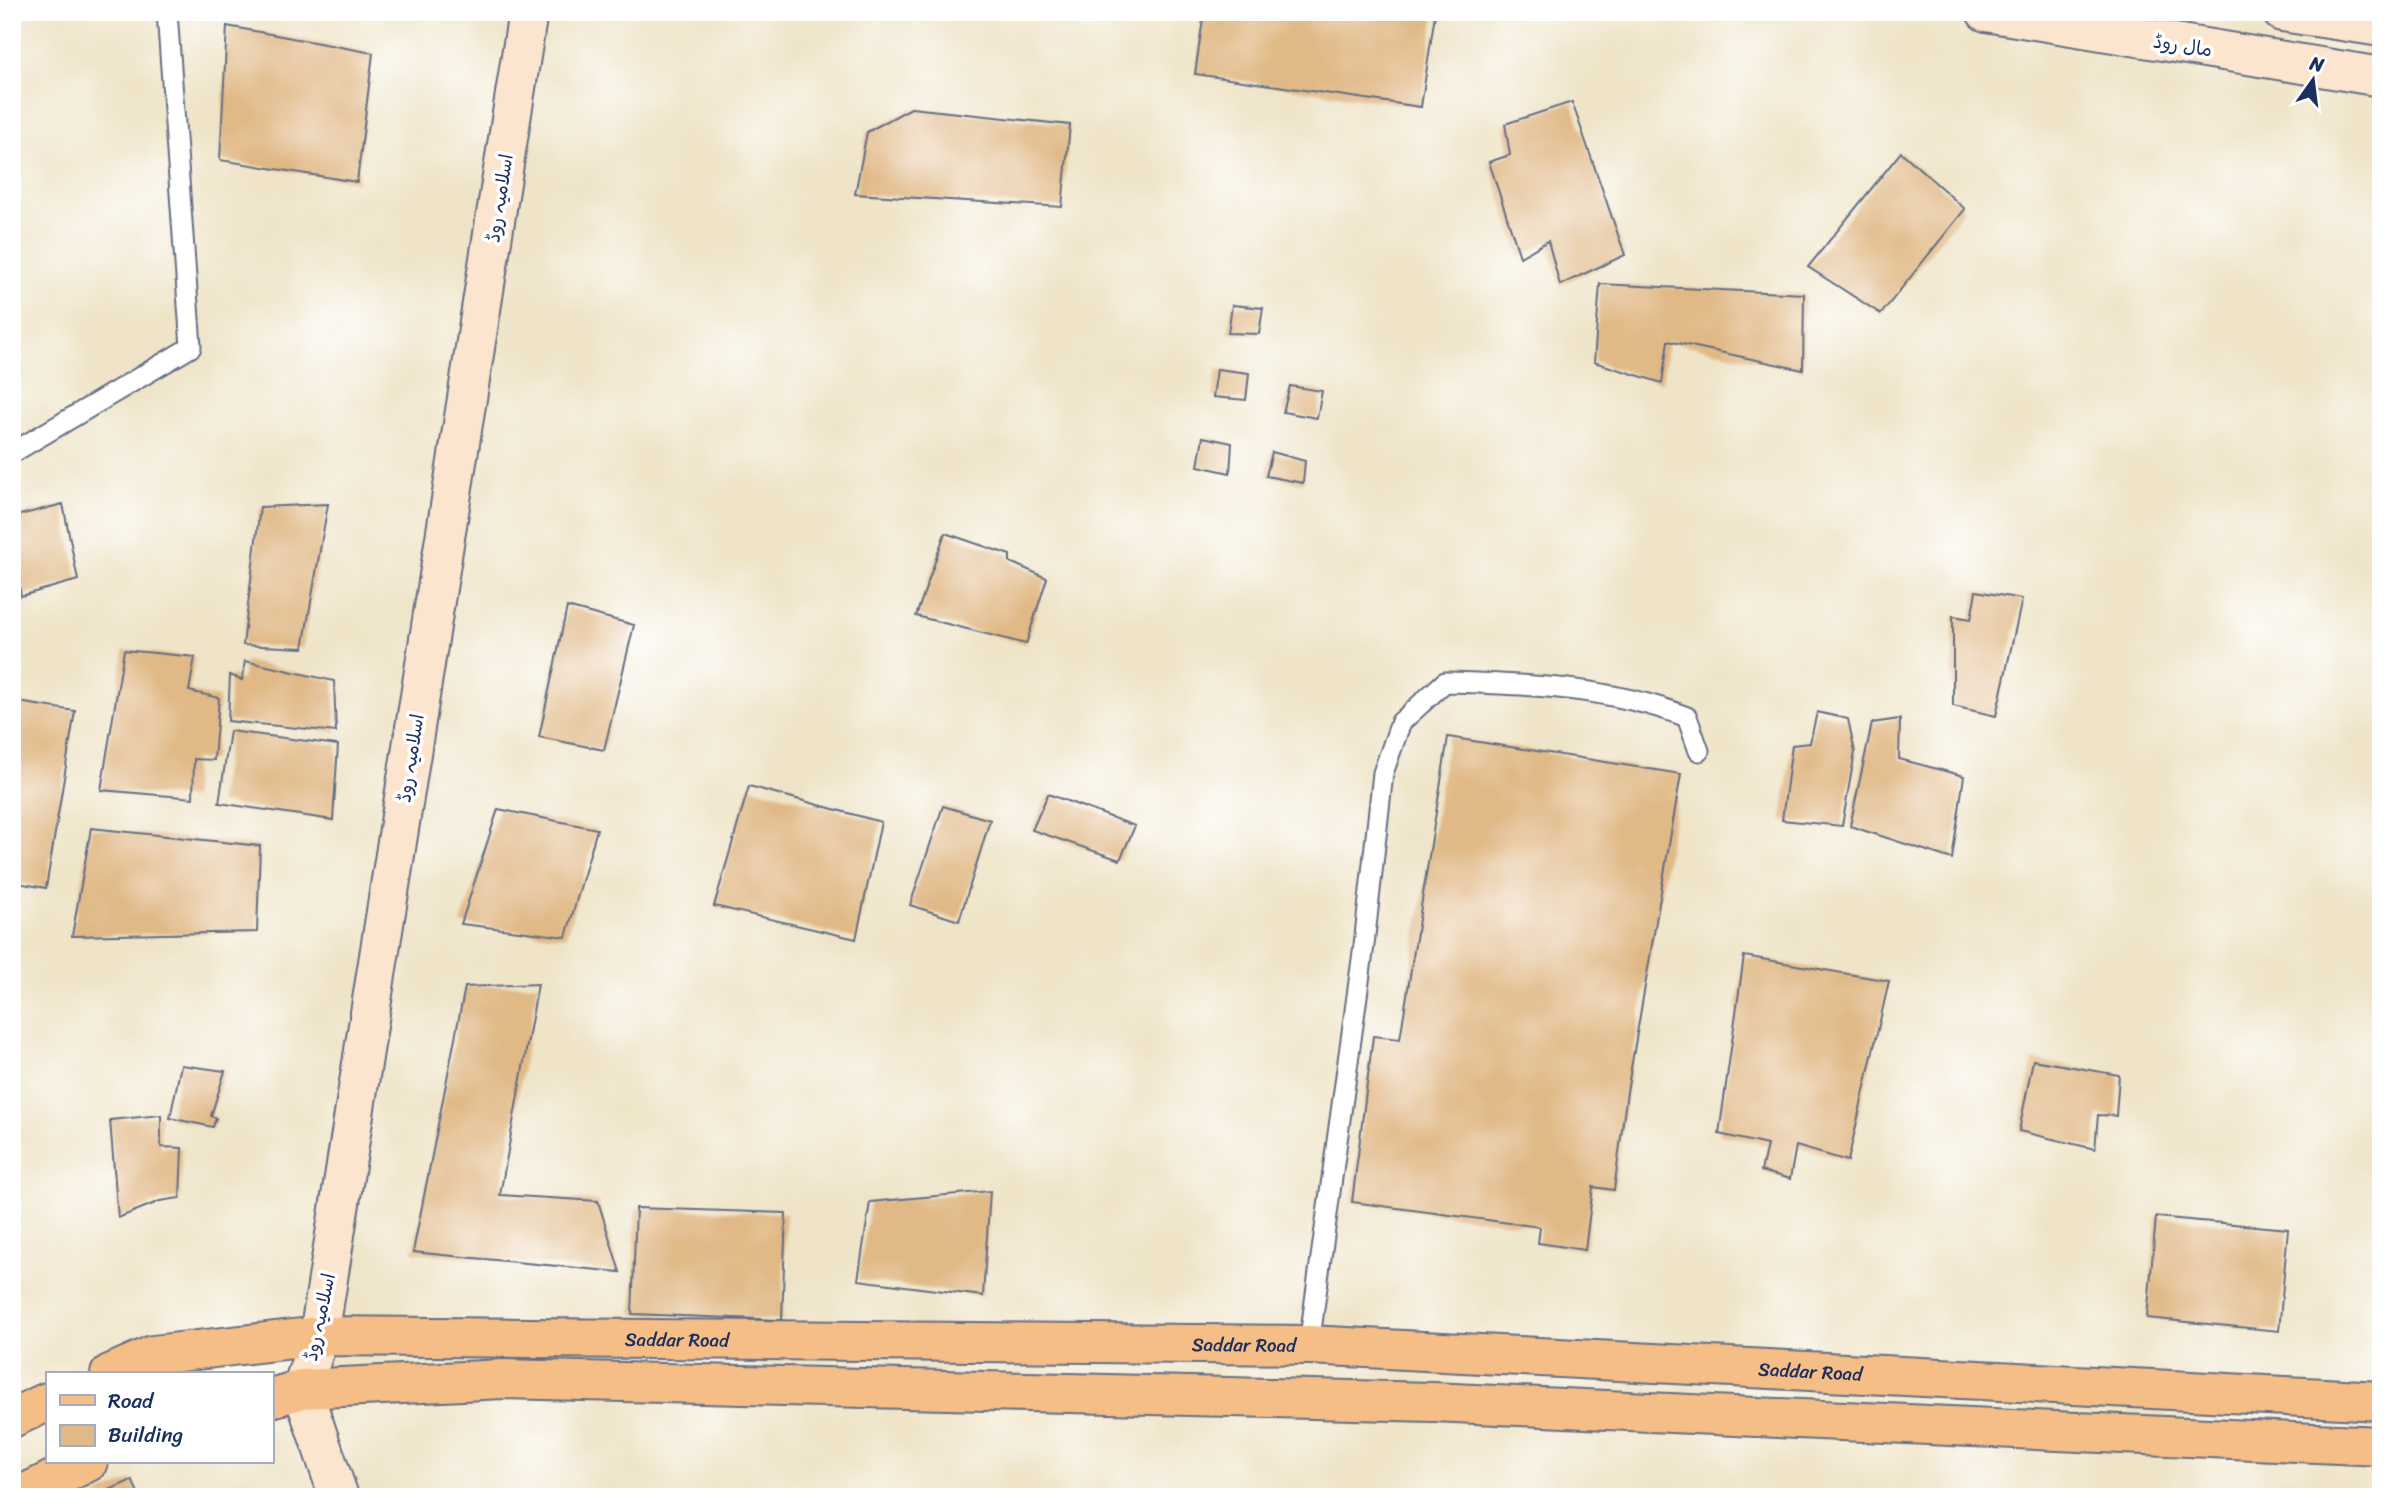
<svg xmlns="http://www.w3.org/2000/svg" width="2393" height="1509" font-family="Sriracha,'Playpen Sans Arabic',sans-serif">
<rect width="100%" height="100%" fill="#fff"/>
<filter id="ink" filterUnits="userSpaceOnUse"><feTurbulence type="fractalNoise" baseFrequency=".0143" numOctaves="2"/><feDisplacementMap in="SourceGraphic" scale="14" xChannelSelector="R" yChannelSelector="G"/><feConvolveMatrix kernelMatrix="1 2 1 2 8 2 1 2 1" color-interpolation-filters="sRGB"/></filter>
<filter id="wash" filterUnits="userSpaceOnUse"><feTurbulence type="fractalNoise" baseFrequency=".00686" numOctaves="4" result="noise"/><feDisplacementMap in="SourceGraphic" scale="28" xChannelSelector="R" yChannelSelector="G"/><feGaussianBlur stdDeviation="1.57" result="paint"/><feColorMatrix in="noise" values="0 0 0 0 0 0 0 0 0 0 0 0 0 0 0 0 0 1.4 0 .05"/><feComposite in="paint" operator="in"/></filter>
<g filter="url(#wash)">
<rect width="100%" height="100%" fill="#efe4c8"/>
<g id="blocks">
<!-- building -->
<path fill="#e1b987" d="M1204,12L1435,14L1421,107L1195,74Z
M227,26L373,53L357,182L220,160Z
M1572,102L1625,255L1560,285L1548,241L1520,257L1489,162L1510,155L1505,124Z
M911,108L1070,125L1062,207L855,194L867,132Z
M1901,152L1965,209L1881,314L1808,267Z
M1600,284L1804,294L1803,370L1668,341L1662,383L1594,362Z
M1232,305L1263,308L1259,334L1228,333Z
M1217,369L1249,373L1246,400L1213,397Z
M1290,386L1322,391L1317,418L1283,412Z
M1203,437L1232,443L1230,473L1198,466Z
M1272,452L1305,461L1303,483L1266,476Z
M63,504L78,580L21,596L12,549V517Z
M328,504L303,648L243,645L260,507Z
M945,533L1010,555V562L1047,578L1026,644L916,616Z
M1976,591L2022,599L1996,716L1953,706V616L1971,619Z
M567,607L634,625L604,750L539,737Z
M124,650L195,657L189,691L219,698L214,760L194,759L193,798L101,790Z
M245,661L334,681L336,732L228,721L230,675L242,680Z
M12,701L75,711L46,888L12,882Z
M1817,712L1848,719L1855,752L1842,826L1782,820L1792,745L1810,743Z
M1900,719L1899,759L1964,776L1952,859L1850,826L1872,723Z
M230,731L338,745L333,820L219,803Z
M1448,737L1681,774L1627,1092L1614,1190L1593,1187L1585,1250L1538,1243L1540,1227L1352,1202L1373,1036L1400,1039Z
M749,786L881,822L856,939L714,906Z
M1048,794L1135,826L1120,860L1032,830Z
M943,806L990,820L959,921L910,905Z
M498,809L597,829L566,937L461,924Z
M91,828L260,846L257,932L72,936Z
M1744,956L1889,981L1848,1161L1796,1146L1790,1179L1761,1171L1767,1145L1719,1134Z
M538,984L500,1195L598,1201L620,1272L413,1252L465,987Z
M2033,1060L2119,1075L2116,1116L2098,1115L2095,1149L2019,1131Z
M181,1065L225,1071L211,1116L216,1118L213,1127L170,1118Z
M161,1115V1147L182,1148L180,1198L160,1201L118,1218L110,1120Z
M990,1191L983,1296L858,1280L870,1202Z
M636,1208L786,1213L782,1320L632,1314Z
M2156,1217L2288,1229L2279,1331L2147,1318Z
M132,1480L140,1497H93Z"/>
</g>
</g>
<g filter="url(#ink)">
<use href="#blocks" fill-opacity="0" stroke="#656e83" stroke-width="2"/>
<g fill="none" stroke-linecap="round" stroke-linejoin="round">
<defs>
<path id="lane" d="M12,453L191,347L167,12
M1309,1345L1364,945L1383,773L1401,722L1445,682C1526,684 1610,687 1687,717L1699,751"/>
<path id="secondary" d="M1986,12L2381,77
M2282,12L2381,27
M339,1497L302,1389L319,1336L528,12"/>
<g id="primary">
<path id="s1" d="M110,1374L153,1355L319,1336L1309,1345L2381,1401"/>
<path d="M271,1398L302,1389L503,1379L1433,1402L2381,1446"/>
<path d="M12,1418L47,1402"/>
<path d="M18,1497L88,1462"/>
</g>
</defs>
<!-- lane casing -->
<use href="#lane" stroke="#656e83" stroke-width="23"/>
<!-- secondary casing -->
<use href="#secondary" stroke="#656e83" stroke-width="42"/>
<!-- primary casing -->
<use href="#primary" stroke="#656e83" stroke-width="42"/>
<!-- lane -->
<use href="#lane" stroke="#fff" stroke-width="19"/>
<!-- secondary -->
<use href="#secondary" stroke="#fbe5cf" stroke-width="38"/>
<!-- primary -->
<use href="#primary" stroke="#f6be87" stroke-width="38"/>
</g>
</g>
<g text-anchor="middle" stroke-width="7" stroke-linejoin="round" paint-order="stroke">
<!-- street labels -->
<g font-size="19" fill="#1b2f5e" stroke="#fff">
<text transform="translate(2183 45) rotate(9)" y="7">مال روڈ</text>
<text transform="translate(499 198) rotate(-81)" y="7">اسلامیہ روڈ</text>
<text transform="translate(410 758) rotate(-81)" y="7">اسلامیہ روڈ</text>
<text transform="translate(319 1317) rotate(-78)" y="7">اسلامیہ روڈ</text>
<text dy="7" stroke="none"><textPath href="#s1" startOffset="572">Saddar Road</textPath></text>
<text dy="7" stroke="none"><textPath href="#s1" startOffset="1139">Saddar Road</textPath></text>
<text dy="7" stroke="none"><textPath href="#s1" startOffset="1706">Saddar Road</textPath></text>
</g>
</g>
<!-- margin -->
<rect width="2393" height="1509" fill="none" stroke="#fff" stroke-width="42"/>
<!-- legend -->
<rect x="46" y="1372" width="228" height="91" fill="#ffffff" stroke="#a4acbf" stroke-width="2"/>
<rect x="60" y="1395" width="35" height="10" fill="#f6be87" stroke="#a4acbf" stroke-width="2"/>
<text x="108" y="1408" font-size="21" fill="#1b2f5e">Road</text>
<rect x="60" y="1425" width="35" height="21" fill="#e1b987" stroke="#a4acbf" stroke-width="2"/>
<text x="108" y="1442" font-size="21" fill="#1b2f5e">Building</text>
<!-- north arrow -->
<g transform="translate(2313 80) rotate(14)" stroke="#ffffff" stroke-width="5" paint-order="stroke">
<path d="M0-5L12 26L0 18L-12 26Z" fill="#1b2f5e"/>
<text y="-10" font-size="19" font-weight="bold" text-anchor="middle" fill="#1b2f5e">N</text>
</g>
</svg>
